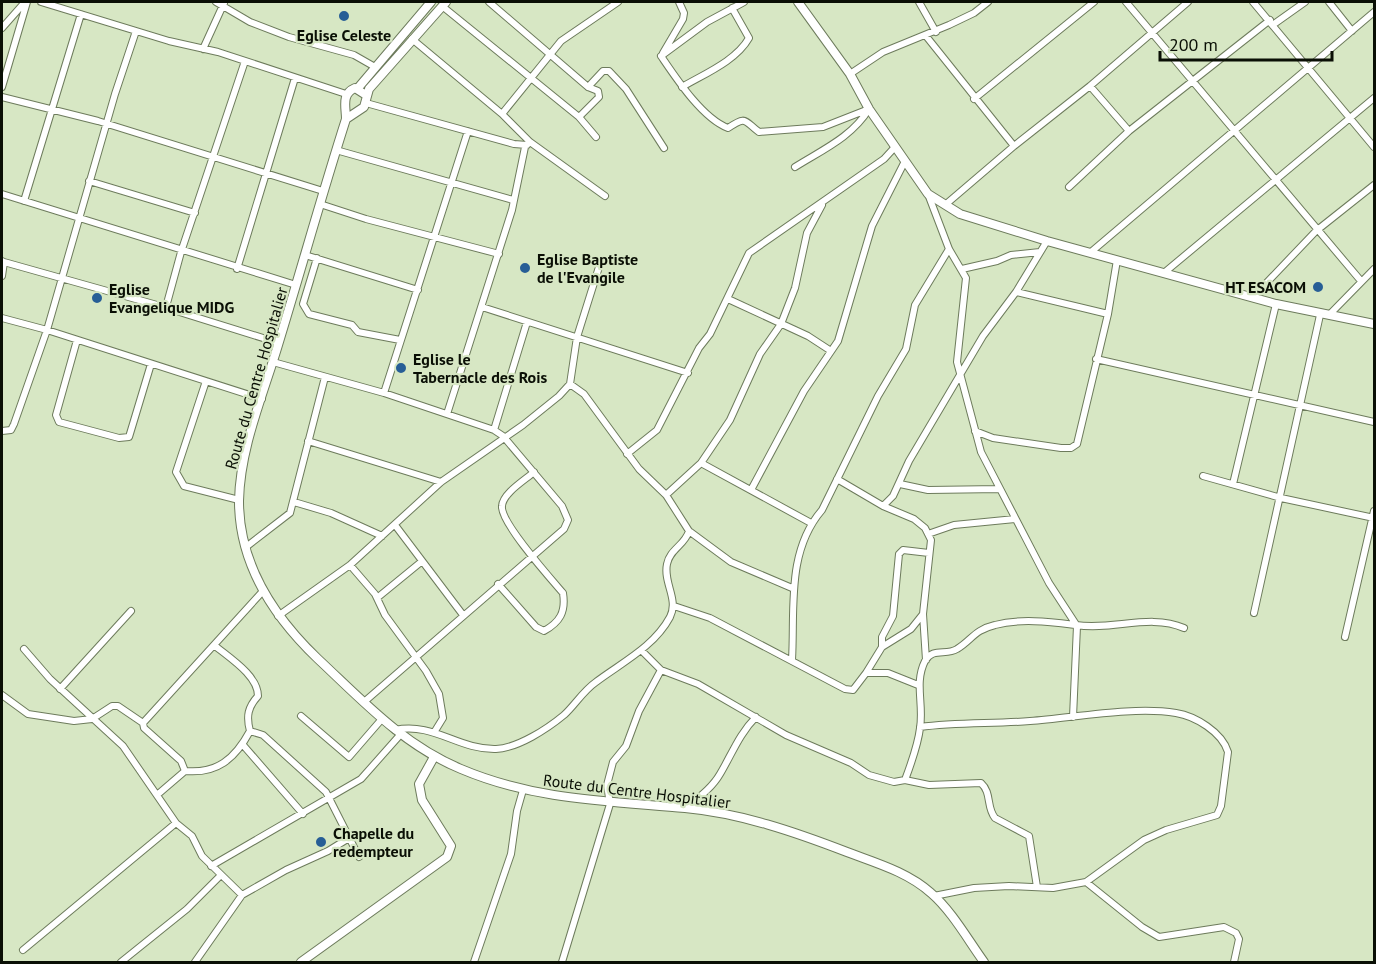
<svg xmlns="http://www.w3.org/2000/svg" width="1376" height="964" font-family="'PT Sans',sans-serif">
<rect width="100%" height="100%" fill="#d7e7c4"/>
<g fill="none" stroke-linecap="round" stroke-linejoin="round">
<defs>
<path id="minor" d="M41,2L169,41L218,52L346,94
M216,2L250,22L289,37L354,55L375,67
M489,2L588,87L598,91L599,97L579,117
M919,2L936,32
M1126,2L1361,281
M1253,2L1374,147
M1329,2L1352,31
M442,6L579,117L596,137
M1274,24L1305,2
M2,28L25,2
M926,36L1014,146L1090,86L1188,2
M412,39L502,114L530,142L605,196
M203,49L224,3
M663,53L683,19L684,13L679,2
M661,56C676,78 702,118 728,128C747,115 744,121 759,132L823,127L869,109
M661,56L707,22L744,2
M850,74L883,52L949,25L974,13L988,2
M1090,86L1129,131
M2,87L27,2
M588,87L603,71H609L626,89L664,148
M682,87C704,74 736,61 749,38L732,8
M2,97L98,121L323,191
M974,99L1094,2
M366,103L514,144L527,145
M502,114L561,41L618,2
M336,150L513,200
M795,167C822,150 852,137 869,109
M89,181L195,213
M1069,187L1129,131L1270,20
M2,194L296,285
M928,194L949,249L966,278L957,362L981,452L1049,583L1077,626L1073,717
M24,201L81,14
M320,204L366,219L499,254
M945,205L1014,146
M1091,252L1374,12
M305,255L418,290
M317,258L303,304L309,314L352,325L358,332L400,340
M4,262L157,305L279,343
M237,269L295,78
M962,269L997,261L1011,255L1040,252
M1165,272L1374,98
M2,276L4,262L2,261
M1016,292L1108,314
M1254,296L1316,231L1374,185
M728,299L808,336L831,351
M166,307L181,252L245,61
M482,307L688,373
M1329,315L1374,269
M2,318L47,330L115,94L136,31
M77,340L56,415L59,422L119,438L129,437L151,364
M1096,359L1374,422
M273,362L384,393L494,430L503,436L562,506L568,520L564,529L364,702
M206,381L176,472L184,486L239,500
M570,384L584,394L639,469L666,495L689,531L731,562L792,588
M384,393L468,131
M447,414L512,210L525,147
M494,430L527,322
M2,431L11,430L14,424L47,330L262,399
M975,431L993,438L1061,448H1071L1077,444L1108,314L1117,260
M308,441L441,482
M627,454L657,430L699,348L710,334L749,253L884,159L895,147
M701,463L811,523
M1203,476L1281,498L1374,518
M837,479L883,506L914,519L925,528L931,540L923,614L911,629L882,647L866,673
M900,484L928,490L1000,489
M1233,484L1276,304
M751,490L804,391L838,341L872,226L904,163
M666,495L701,463L730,420L760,354L781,324L795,288L807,233L822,205
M294,502L331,513L382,536
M883,506L893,496L909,461L983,336L1016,292L1047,241
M395,525L463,615
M928,534L954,525L1015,519
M246,547L290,513L325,377
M350,565L375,594L385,615L426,671L439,694L443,718L435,731
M498,584L536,627L544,631C560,622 566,612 563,593C551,579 500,522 502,506C503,493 525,480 534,472
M377,598L421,562
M674,606L710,618L845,689L853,690L866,673H888L918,685
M1254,613L1320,315
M923,614L926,660
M278,616L350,565L441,482L523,425L559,396L570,384L577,337L599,267
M1345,637L1374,511
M882,647V637L893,616L899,554L903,550L929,553
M24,649L50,679L123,746L176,823L192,836L202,856L242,895
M641,650L661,670L698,684L786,735L851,763L869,775L894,782L905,780L929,785L981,783C992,793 986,807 995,818L1029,836L1037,887
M792,660C795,609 786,552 822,510L878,396L906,349L915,305L949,249
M60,689L131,611
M2,695L28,714L74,721L92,719L112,706H118L143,723
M301,716L349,757L381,720
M920,727C957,722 993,724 1030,721C1073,718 1133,706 1176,713C1195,716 1222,732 1228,752L1221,806L1217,815L1166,830L1144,840L1086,882L1053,888L1009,886L974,888L934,896
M395,730C434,722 458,750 496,749C518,748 547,729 564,715C575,705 583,691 596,682C621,663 654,647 670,617C679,599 663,583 667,564C670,549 685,545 689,531
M250,731L263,735L326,792L359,857
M243,745L303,814
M185,771C217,774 235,759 250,731C246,716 248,707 258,696C258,675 228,657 214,645
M905,780C911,764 918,745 920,728C924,704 914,683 925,661C933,647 946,656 957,649C972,640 974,630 995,625C1021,618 1051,622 1076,625C1112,631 1150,613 1184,628
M157,795L185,771L181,761L144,728L143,723L263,591
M686,808C698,798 712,788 720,774C732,754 739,734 756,717
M211,866L361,779L400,735
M1086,882L1142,927L1159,937L1224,927L1236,933L1239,939L1234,962
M23,950L176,823
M121,962L187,909L220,876
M195,962L242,895L286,870L328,851L349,838
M474,962L511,854L517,811L523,790
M562,962L610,804L607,785L613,762L626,746L639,711L661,670"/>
<path id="tertiary" d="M798,2L850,74L869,109L928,194L960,214L1047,241L1276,304L1374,324
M358,88L431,2
M366,95L355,88C341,94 346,107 346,119C322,194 301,270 278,345C263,395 240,448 239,501C239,565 274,617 318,659C363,701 403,745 461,769C534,800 607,801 685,808C740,813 795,832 847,852C876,863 908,872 931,893C952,911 968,940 984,962
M346,119L364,107L369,89L446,2
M301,962L447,857L451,846L422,800L419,784L434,757"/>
</defs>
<!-- minor casing -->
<use href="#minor" stroke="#6d7b5c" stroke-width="8"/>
<!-- tertiary casing -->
<use href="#tertiary" stroke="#6d7b5c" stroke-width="10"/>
<!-- minor -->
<use href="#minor" stroke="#fff" stroke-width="6"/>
<!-- tertiary -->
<use href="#tertiary" stroke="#fff" stroke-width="8"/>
</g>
<!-- markers -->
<g fill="#275e96" stroke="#d7e7c4" stroke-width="2">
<circle cx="344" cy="16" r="6"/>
<circle cx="525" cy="268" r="6"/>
<circle cx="1318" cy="287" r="6"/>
<circle cx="97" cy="298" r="6"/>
<circle cx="401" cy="368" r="6"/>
<circle cx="321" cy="842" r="6"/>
</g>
<g text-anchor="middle" stroke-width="4.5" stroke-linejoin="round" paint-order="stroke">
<!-- poi labels -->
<g font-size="16" font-weight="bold" fill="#0a0f05" stroke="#d7e7c4" text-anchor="start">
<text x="344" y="41" text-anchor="middle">Eglise Celeste</text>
<text x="537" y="265">Eglise Baptiste<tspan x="537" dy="18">de l'Evangile</tspan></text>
<text x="1306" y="293" text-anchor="end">HT ESACOM</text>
<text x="109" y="295">Eglise<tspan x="109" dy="18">Evangelique MIDG</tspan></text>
<text x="413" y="365">Eglise le<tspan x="413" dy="18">Tabernacle des Rois</tspan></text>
<text x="333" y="839">Chapelle du<tspan x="333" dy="18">redempteur</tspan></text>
</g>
<!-- street labels -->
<g font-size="16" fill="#0a0f05" stroke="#d7e7c4">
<text transform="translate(256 378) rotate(-74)" y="6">Route du Centre Hospitalier</text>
<text transform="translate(637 791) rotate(7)" y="6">Route du Centre Hospitalier</text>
</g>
</g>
<!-- border -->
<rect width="1376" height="964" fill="none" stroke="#0a0f05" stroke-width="6"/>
<!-- scale -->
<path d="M1160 51v9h172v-9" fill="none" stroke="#0a0f05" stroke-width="3"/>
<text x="1169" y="51" font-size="18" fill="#0a0f05" stroke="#d7e7c4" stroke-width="4.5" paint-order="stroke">200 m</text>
</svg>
